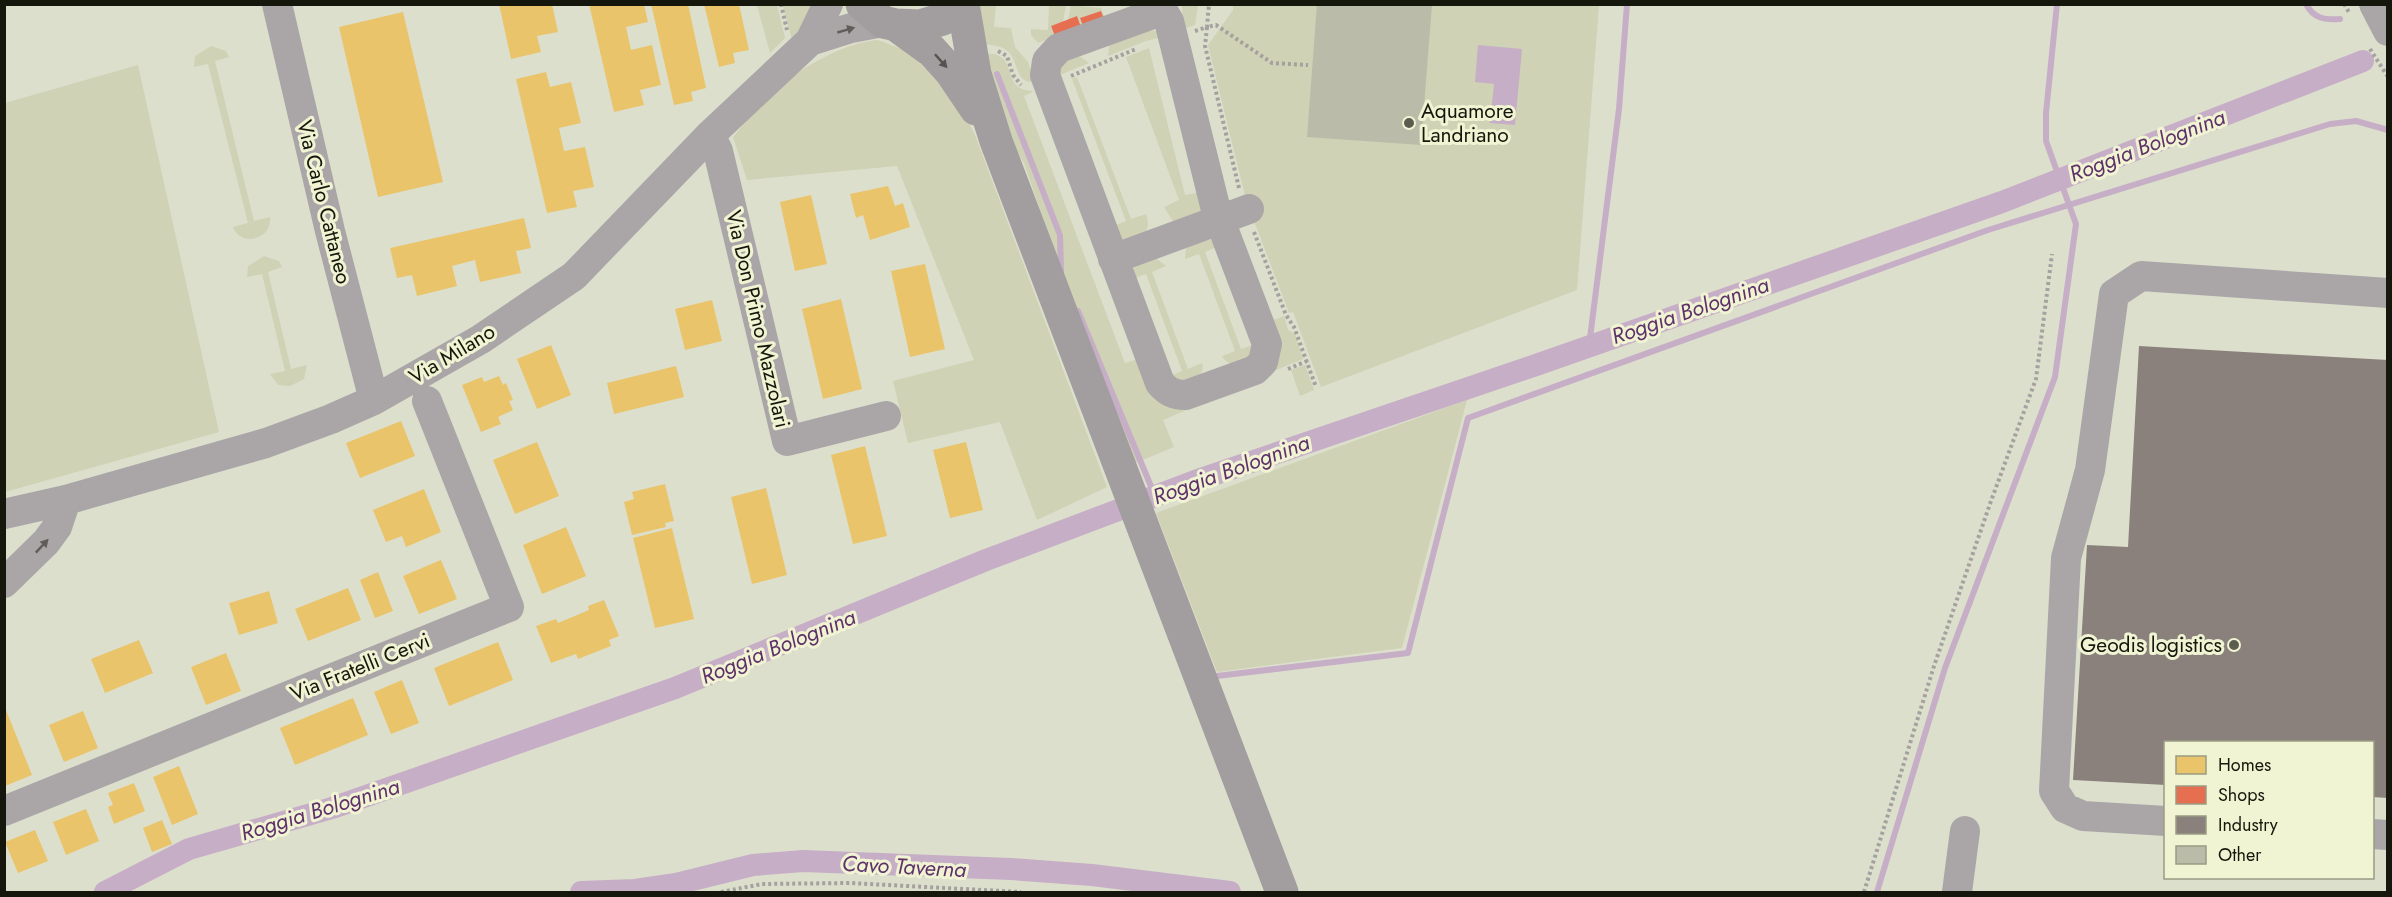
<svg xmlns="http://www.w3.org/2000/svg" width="2392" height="897" font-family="Jost,sans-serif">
<rect width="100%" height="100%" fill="#dddfcd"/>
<!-- green -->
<path fill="#cfd2b4" d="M757,5H777L785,38L770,53Z
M783,5H820L792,40Z
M978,5H996L994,27L1011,28L1015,47L1028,62L1035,82C1013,84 1020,59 1006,50C999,45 990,45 982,44Z
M1049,5H1066L1063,22L1051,26L1055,36L1038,43L1031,35V29L1048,30Z
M1071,5L1101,8L1105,18L1104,19L1101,11L1081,18L1083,26L1081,27L1077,16L1068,20Z
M1182,5H1198L1195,25L1183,29Z
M1233,5H1599L1577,290L1321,387L1293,312L1289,313L1246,200L1208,45L1233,10Z
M1146,30L1157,31L1162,37L1146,41L1108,56L1109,45Z
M878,40L907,51L956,96L975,135L1107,487L1037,520L1000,422L908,443L893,381L974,360L897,166L747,180L733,137C747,121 761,102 777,88C803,67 845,42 878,40Z
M211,46L226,51L229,57L215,61L254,221L270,217C273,239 241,248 233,227L248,223L208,64L194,67L195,56Z
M1149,48L1185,195L1201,192L1203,201L1201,212L1178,223L1172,220L1164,207L1179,200L1126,57Z
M979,53L995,54L1004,59C1014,75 1008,90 1034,91L1024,96L1125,363L1141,358L1194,407L1163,420L1174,447L1128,466L1024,163L1000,127Z
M1074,56L1081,57L1089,63L1055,77L1059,64Z
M138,65L219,432L5,492V103Z
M1077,77L1131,219L1146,214C1151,229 1146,234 1133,242L1120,240L1112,227L1126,221L1072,79Z
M1209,239L1219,246L1205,252L1241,349L1256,344L1255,355C1243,361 1231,371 1222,356L1235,351L1199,254L1185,259L1186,247Z
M264,256L279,261L282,267L268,272L291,369L307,365L304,379L290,386L278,385L270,374L285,371L262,274L247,277L248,266Z
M1156,258L1166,266L1152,272L1188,369L1202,363C1205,374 1197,378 1189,383L1168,377L1182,371L1146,274L1132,279L1134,267Z
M1284,316L1288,330L1295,334L1303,359L1269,373L1268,322Z
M1305,365L1314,390L1300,396L1291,370Z
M1467,400L1402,648L1217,672L1156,513Z"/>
<!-- water -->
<path fill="#c7aec7" d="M1478,45L1522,49L1515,125L1490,123L1494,84L1475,82Z"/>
<!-- homes -->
<path fill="#e9c46a" d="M499,4H552L558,32L537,36L541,52L511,59Z
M589,4H644L648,22L626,27L631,50L652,45L661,85L640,90L644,105L614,112Z
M651,4H688L706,88L691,92L693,101L674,105Z
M704,4H739L749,50L733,53L735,63L719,67Z
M403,12L443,182L378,197L339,27Z
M546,72L550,87L571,82L581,123L559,128L564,151L585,147L594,187L573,191L577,207L547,213L516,79Z
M888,186L895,206L903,203L910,227L870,240L863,215L856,218L850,194Z
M811,195L827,264L795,271L780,202Z
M524,218L531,248L516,251L521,273L480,282L475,260L452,266L457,286L417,296L412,275L397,278L390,248Z
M925,264L945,349L910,357L891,271Z
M841,299L862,389L823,399L802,309Z
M712,300L722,341L685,350L675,309Z
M551,345L571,395L537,409L517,359Z
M676,366L684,397L614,414L607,383Z
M499,376L503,385L506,383L513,400L509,401L513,410L498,417L501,424L481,432L462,385L482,377L484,382Z
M401,421L415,456L360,478L346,443Z
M537,442L559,496L515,514L493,460Z
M966,442L983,510L950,518L933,450Z
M865,446L887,536L853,544L831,455Z
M665,484L674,521L665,523L666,527L632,535L624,502L634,499L632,492Z
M766,488L787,575L752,584L731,497Z
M424,489L441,532L406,547L402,536L386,542L373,510Z
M566,527L586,576L542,594L523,545Z
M672,528L694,619L655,628L633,538Z
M441,560L457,599L419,614L403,576Z
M378,572L393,611L375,618L360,580Z
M348,588L361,620L308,641L295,609Z
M269,591L278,623L239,635L229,603Z
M604,600L619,636L609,640L611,646L578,659L576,654L551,663L536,626L556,619L558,623L589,610L588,606Z
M139,640L153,673L105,693L91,659Z
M498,642L513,680L449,706L434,668Z
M226,653L241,691L206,705L191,667Z
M402,680L419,723L391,734L374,692Z
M353,698L368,735L295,765L280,728Z
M6,710L32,775L5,786V711Z
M83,711L98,748L64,762L49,725Z
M179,766L198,814L172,825L153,777Z
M134,783L145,811L114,824L108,807L113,805L108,793Z
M86,809L99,841L66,855L53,822Z
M162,820L172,844L152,852L143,828Z
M35,830L48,861L18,873L5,842Z"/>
<!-- shops -->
<path fill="#e76f51" d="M1101,11L1104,19L1083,26L1080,18Z
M1077,16L1081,27L1055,36L1051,26Z"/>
<!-- industry -->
<path fill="#8a817c" d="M2139,346L2388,360V798L2372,797V742H2166V785L2073,780L2087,545L2128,547Z"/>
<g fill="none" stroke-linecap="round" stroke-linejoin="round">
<!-- stream -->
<path stroke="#c7aec7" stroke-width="6" d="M2306,4C2314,19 2325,20 2340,19
M997,74L1060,235L1061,271
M1078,311L1155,496
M1589,346L1619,109L1627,4
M1217,676L1408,653L1468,418L1988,230L2330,124L2356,121L2388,130
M1877,892L1945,668L2055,377L2076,224L2046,141V113L2057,4"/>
<!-- canal -->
<path stroke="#c7aec7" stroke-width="22" d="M105,892L189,849L332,808L675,688L986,560L1195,481L1536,365L2002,202L2363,61
M581,892L635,890L676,884L753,865L803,861L1011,869L1092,875L1230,892"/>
</g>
<!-- building -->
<path fill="#babca9" d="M1317,4H1432L1421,145L1307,137Z"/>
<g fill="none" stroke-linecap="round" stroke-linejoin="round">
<!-- path -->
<path stroke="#a4a19f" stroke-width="4" stroke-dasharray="3 3" stroke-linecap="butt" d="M781,4L787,30
M2344,4L2350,14
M1195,31L1207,27L1209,4
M2370,49L2388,77
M998,51L1007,56L1013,75L1021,85
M1071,76L1136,49
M1239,188L1205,46L1207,27L1216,25L1272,63L1308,65
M1254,232L1286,315L1294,327L1316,387
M1288,369L1307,361
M721,892L762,884L850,883L1021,892
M1864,892L1934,666L1991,501L2036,379L2052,254"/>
<!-- minor -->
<path stroke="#aaa6a8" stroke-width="30" d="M277,4L330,231L374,400
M2374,4L2388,31
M1161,8L1169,21L1216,210L1267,344L1263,362L1255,370L1186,395C1174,395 1168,392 1160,383L1045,75L1047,61L1059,48L1153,14L1163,4
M810,41L851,28L883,22
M710,135L718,151L787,441L886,416
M1113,259L1249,209
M4,514L66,500L266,443L331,419L374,400L481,339L574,276L710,135L810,41L828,4
M4,583L46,542L57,527L66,500
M4,811L509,607L427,401
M2166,821L2083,816L2065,808L2054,791L2066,558L2090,470L2114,294L2141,276L2388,293
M2372,834L2388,835
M1957,892L1965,831"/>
<!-- major -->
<path stroke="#a29d9f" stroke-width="33" d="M862,4L883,22L896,25L920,26L943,19L958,4
M963,4L975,74L996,141L1282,892
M896,25L932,51L951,72L976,109"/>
</g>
<!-- one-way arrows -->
<defs><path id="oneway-solid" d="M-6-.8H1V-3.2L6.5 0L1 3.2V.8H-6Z" transform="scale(1.5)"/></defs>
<g fill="#605e5a">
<use href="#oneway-solid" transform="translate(846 30) rotate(-16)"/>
<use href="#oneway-solid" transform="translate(42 546) rotate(-47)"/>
</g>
<use fill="#55534e" href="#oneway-solid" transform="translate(941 61) rotate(48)"/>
<!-- markers -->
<g fill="#5c5d50" stroke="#f0f4d3" stroke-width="2">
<circle cx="1409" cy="123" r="6"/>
<circle cx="2234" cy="645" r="6"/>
</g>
<g text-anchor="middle" stroke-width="6" stroke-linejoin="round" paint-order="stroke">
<!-- poi labels -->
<g font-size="21" fill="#16170c" stroke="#f0f4d3" text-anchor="start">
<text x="1421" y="118">Aquamore<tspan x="1421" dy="24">Landriano</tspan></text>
<text x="2222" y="652" text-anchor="end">Geodis logistics</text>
</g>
<!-- street labels -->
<g font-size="21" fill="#16170c" stroke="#f0f4d3">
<text transform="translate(324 202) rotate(76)" y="7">Via Carlo Cattaneo</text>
<text transform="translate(758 319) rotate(77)" y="7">Via Don Primo Mazzolari</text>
<text transform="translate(452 354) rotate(-31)" y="7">Via Milano</text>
<text transform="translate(360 667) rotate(-22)" y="7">Via Fratelli Cervi</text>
</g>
<!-- water labels -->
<g font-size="22" font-style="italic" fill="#5f3169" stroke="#f0f4d3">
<text transform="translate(2147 145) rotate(-21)" y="8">Roggia Bolognina</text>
<text transform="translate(1690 310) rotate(-19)" y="8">Roggia Bolognina</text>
<text transform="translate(1231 469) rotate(-20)" y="8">Roggia Bolognina</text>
<text transform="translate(778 646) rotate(-22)" y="8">Roggia Bolognina</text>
<text transform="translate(320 809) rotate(-17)" y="8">Roggia Bolognina</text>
<text transform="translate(904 866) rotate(3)" y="8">Cavo Taverna</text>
</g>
</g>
<!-- border -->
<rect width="2392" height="897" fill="none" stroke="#16170c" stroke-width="12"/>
<!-- legend -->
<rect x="2164" y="741" width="210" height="138" fill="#f0f4d3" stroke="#999c83" stroke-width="1.5"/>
<rect x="2176" y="756" width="30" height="18" fill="#e9c46a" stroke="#999c83" stroke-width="1.5"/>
<text x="2218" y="771" font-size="18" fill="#16170c">Homes</text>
<rect x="2176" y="786" width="30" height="18" fill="#e76f51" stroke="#999c83" stroke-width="1.5"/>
<text x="2218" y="801" font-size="18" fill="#16170c">Shops</text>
<rect x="2176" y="816" width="30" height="18" fill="#8a817c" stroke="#999c83" stroke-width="1.5"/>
<text x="2218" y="831" font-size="18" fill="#16170c">Industry</text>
<rect x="2176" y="846" width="30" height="18" fill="#babca9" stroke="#999c83" stroke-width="1.5"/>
<text x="2218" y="861" font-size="18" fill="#16170c">Other</text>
</svg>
